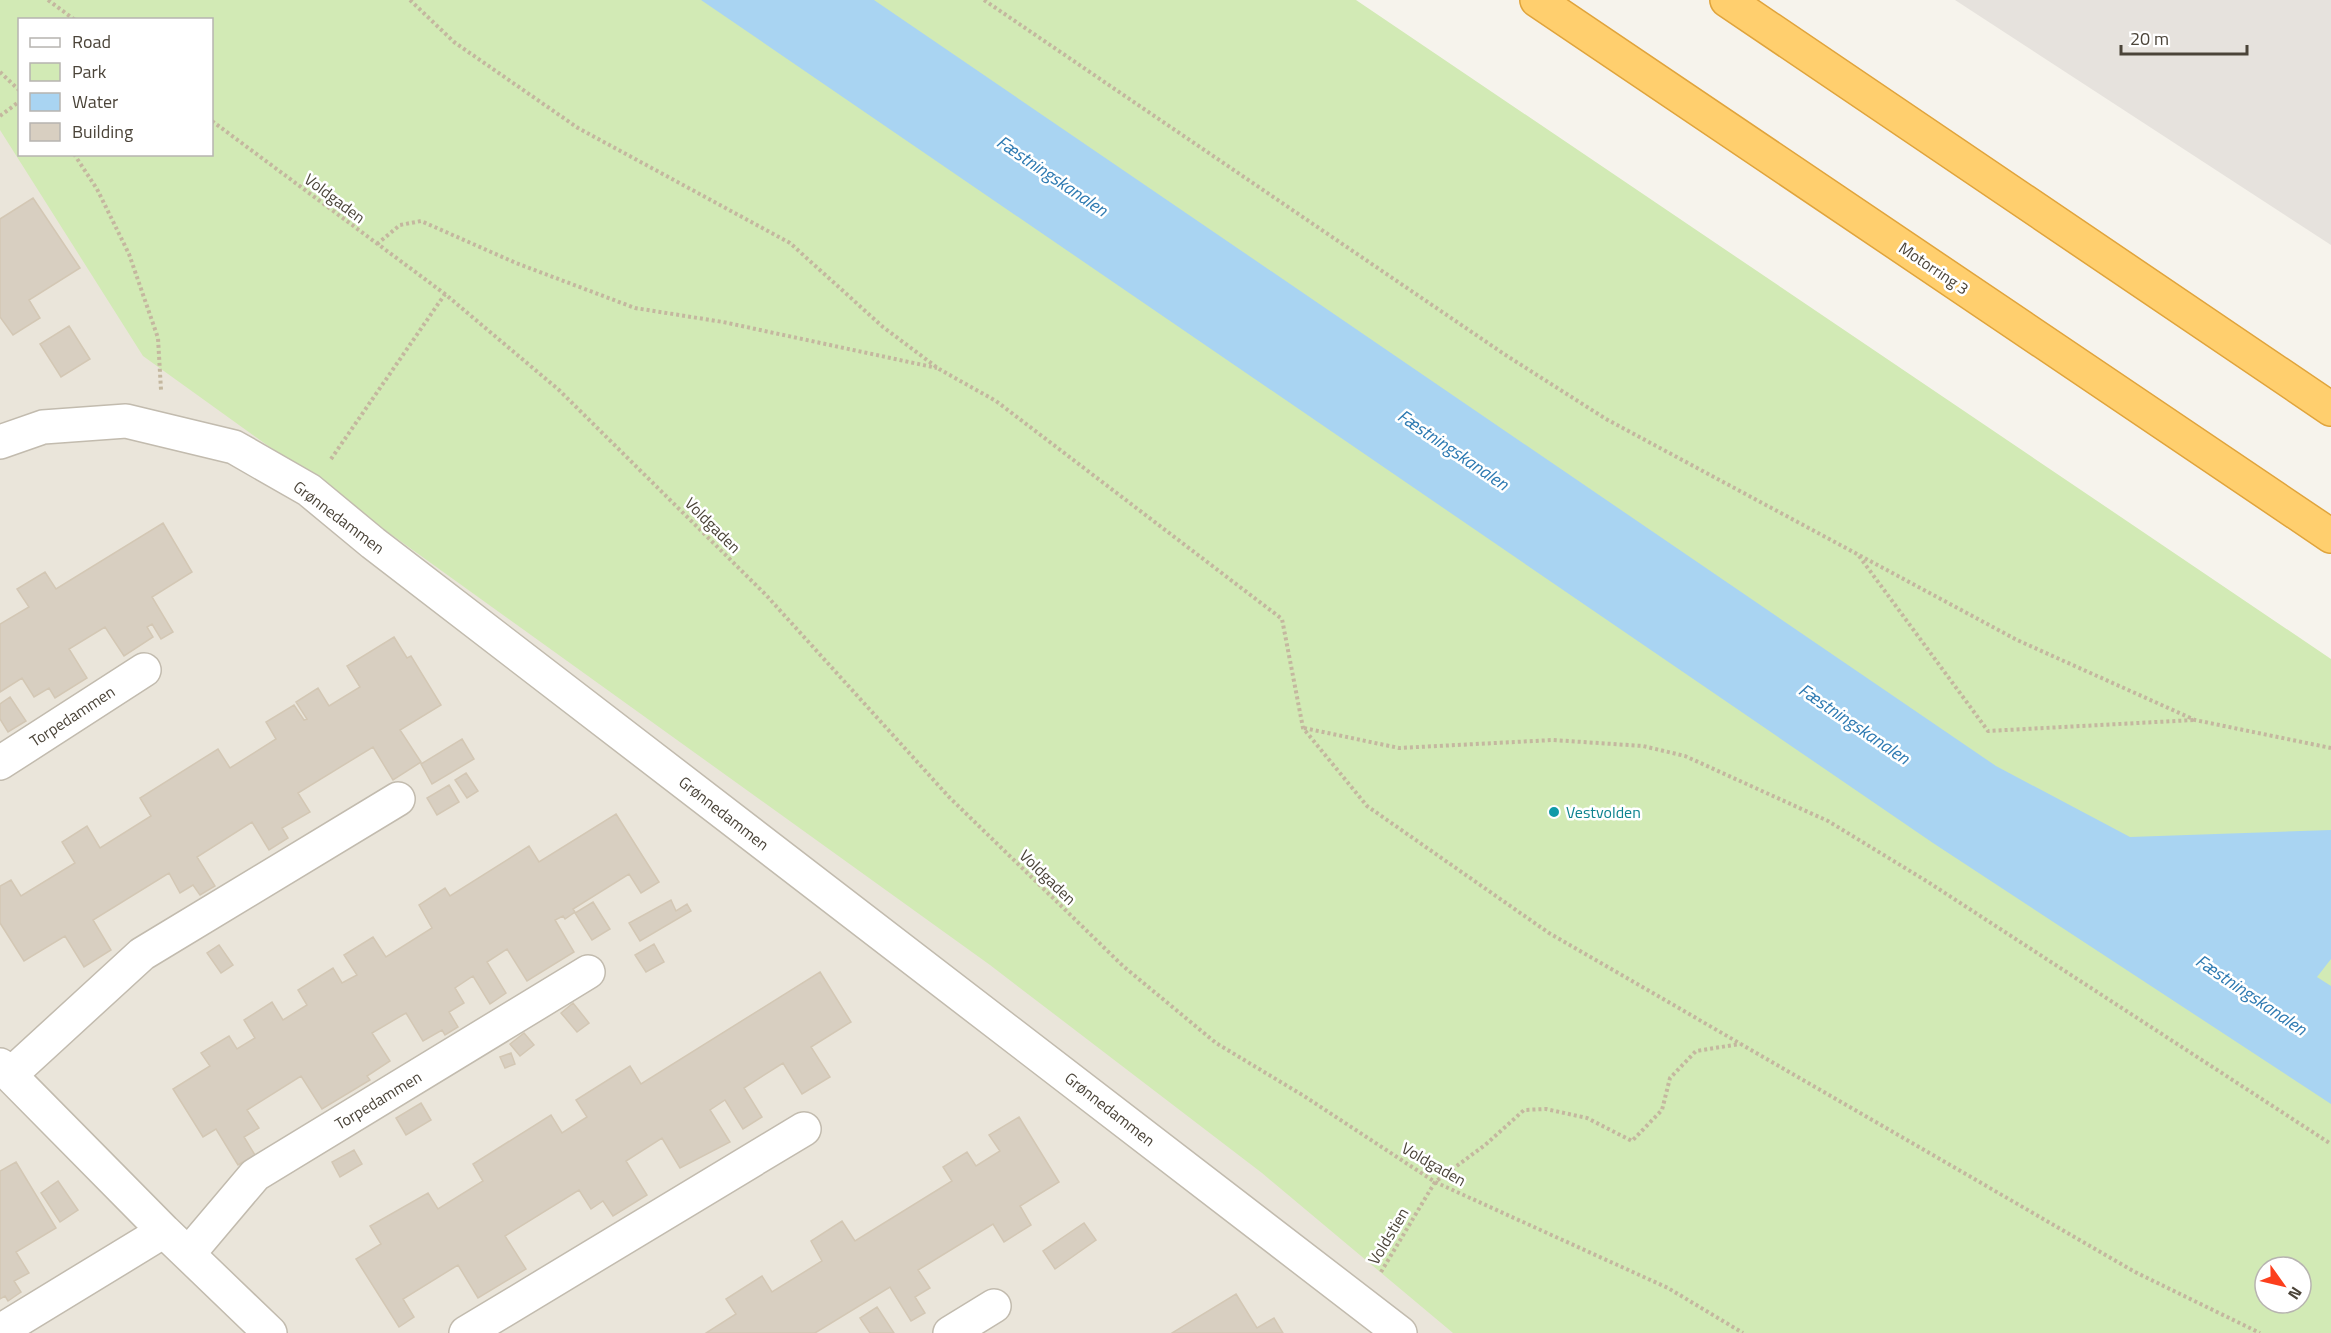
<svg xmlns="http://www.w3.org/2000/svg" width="2331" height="1333" font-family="'Titillium Web',sans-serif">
<rect width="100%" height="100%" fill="#f6f3ec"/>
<!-- residential -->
<path fill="#eae5da" d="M0,121L20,154L1504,1333H0Z"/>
<!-- industrial -->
<path fill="#e6e2dd" d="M1955,0H2331V245Z"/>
<!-- green -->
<path fill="#d2eab5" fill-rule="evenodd" d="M0,0H1356L2331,659V1333H1453L1262,1173L990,965L143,356L0,130ZM20,20H212V154H20ZM2265,1267H2301V1303H2265Z"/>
<!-- water -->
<path fill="#a9d4f2" d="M701,0H874L1996,766L2130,837L2331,830V959L2317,977L2331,986V1104L1933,843Z"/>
<!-- building -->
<path fill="#d8cfc1" stroke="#d3c7b4" stroke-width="1.5" d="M33,198L80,268L29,300L40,318L13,335L0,317V219Z
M69,326L90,359L61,377L40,344Z
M163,523L192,572L152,597L173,632L161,639L152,624L147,627L153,637L124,656L105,627L69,649L87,678L55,698L49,688L34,697L22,678L0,692V624L29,607L17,589L45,572L56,589Z
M394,637L407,658L411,656L441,705L400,730L421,762L393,780L373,747L298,793L310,812L282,828L288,838L269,850L252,822L197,857L215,886L200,895L193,885L180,893L169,873L93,920L111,950L84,967L65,936L24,961L0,923V886L11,880L21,896L75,863L62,842L87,826L100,848L151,816L140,798L218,749L230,768L276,739L266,722L294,705L304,720L307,719L296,702L318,688L329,706L360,687L347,666Z
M10,697L26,721L8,732L0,719V704Z
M462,739L474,759L432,784L421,764Z
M466,773L478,791L467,798L455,780Z
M449,785L459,802L437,815L427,798Z
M616,814L659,882L641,893L629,874L573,909L575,912L565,919L563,916L555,920L574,952L527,981L507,949L487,962L506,993L490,1004L473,976L455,988L464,1003L449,1012L458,1027L445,1035L442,1030L423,1041L406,1013L372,1033L390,1061L367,1076L370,1080L322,1109L301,1076L247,1110L259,1128L244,1137L255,1155L238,1165L216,1129L203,1137L173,1089L210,1066L201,1053L229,1036L237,1049L255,1038L244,1020L272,1002L283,1020L307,1005L298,990L333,968L342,983L357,975L344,955L373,937L386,957L432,928L419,905L445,888L450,896L529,846L539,862Z
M671,900L676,911L687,904L691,911L640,941L629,923Z
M593,902L610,929L592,940L575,913Z
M654,944L664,962L646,972L635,955Z
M219,945L233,965L221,973L207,953Z
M820,972L851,1022L811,1047L830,1077L802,1094L783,1063L744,1088L762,1117L743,1129L725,1100L710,1110L730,1142L680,1168L662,1138L626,1161L647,1195L613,1216L603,1201L591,1209L579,1190L505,1236L526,1269L478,1298L458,1265L403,1299L414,1317L399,1327L356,1259L381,1244L370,1226L428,1193L438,1209L483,1181L473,1164L551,1115L562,1133L587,1117L576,1100L630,1066L641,1084Z
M573,1003L589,1023L577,1032L561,1013Z
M524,1033L534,1045L520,1056L510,1044Z
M511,1053L515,1064L505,1068L500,1057Z
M421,1103L431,1120L406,1135L396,1118Z
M1019,1117L1059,1182L1020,1206L1031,1225L1004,1242L993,1224L918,1270L930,1288L915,1297L925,1313L911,1321L890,1287L815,1333H706L736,1314L726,1299L762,1276L772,1292L822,1261L811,1241L842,1221L855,1241L952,1181L943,1167L967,1152L976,1166L1000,1151L989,1135Z
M354,1150L362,1164L340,1177L332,1162Z
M16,1162L56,1228L16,1252L29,1273L14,1281L21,1292L8,1301L5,1296L0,1299V1171Z
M58,1181L78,1210L60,1222L41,1193Z
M1084,1223L1096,1240L1055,1269L1043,1251Z
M1236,1294L1257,1328L1274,1318L1283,1333H1172Z
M877,1307L894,1333H870L860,1318Z"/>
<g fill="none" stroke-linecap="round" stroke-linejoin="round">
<defs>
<path id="minor" d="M0,442L43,427L126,421L234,447L309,490L373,543L1400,1333
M0,763L144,670
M0,1065L164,1231L270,1333
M10,1075L142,954L398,799
M189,1253L255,1175L588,972
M0,1331L164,1231
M466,1333L804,1129
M950,1333L994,1306"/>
<path id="motorway" d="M1537,0L2331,536
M1727,0L2331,409"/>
</defs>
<!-- minor casing -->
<use href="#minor" stroke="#c2bbae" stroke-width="36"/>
<!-- motorway casing -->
<use href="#motorway" stroke="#e0a43c" stroke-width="36"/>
<!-- path -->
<path stroke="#c4b79f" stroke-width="4" stroke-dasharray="3 3" stroke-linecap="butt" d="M48,0L75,20
M410,0L454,42L578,128L790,243L883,327L939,369L996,401L1282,619L1303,728L1367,806L1549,933L2135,1272L2260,1333
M984,0L1504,354L1606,419L2017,640L2195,720L2331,748
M0,72L20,91
M0,116L20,101
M212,121L445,294L559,390L766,595L949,797L1123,966L1216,1043L1304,1096L1435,1182L1668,1288L1743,1333
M74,154L97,189L129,254L158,338L161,390
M377,244L400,225L421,221L516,263L635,308L723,322L937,368
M331,459L445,294
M1859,556L1988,731L2194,720
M1304,728L1399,748L1553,740L1643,746L1685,756L1828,821L1928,882L2331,1144
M1381,1272L1435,1182L1485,1145L1524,1110L1546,1109L1587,1118L1632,1141L1662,1110L1670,1078L1696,1051L1740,1044"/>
<!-- minor -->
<use href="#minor" stroke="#fff" stroke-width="33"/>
<!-- motorway -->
<use href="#motorway" stroke="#ffcf6e" stroke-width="33"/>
</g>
<!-- markers -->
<circle fill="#0f9aa8" stroke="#fff" stroke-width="2" cx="1554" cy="812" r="6"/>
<g text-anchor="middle" stroke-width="5" stroke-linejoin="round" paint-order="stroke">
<!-- street labels -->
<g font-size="16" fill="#4b4439" stroke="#fff">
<text transform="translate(335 198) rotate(37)" y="6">Voldgaden</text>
<text transform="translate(1934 268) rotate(34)" y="6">Motorring 3</text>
<text transform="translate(339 517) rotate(37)" y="6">Grønnedammen</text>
<text transform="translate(713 525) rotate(45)" y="6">Voldgaden</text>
<text transform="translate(72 716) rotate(-33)" y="6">Torpedammen</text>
<text transform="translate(724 813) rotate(38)" y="6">Grønnedammen</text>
<text transform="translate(1048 877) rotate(44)" y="6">Voldgaden</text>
<text transform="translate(378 1100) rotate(-31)" y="6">Torpedammen</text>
<text transform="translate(1110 1109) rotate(38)" y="6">Grønnedammen</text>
<text transform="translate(1434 1164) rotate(30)" y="6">Voldgaden</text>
<text transform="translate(1388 1236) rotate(-59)" y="6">Voldstien</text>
</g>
<!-- culture labels -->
<g font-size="16" fill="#0d838f" stroke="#fff" text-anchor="start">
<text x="1566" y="818">Vestvolden</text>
</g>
<!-- water labels -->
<g font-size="18" font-style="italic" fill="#2e7ab2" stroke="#fff">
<text transform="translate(1052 176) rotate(34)" y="6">Fæstningskanalen</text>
<text transform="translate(1453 450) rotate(34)" y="6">Fæstningskanalen</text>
<text transform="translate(1854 724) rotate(34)" y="6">Fæstningskanalen</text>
<text transform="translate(2251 995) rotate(34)" y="6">Fæstningskanalen</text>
</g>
</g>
<!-- legend -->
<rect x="18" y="18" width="195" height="138" fill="#ffffff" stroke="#b7b4b0" stroke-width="1.5"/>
<rect x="30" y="38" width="30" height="9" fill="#ffffff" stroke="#b7b4b0" stroke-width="1.5"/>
<text x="72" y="48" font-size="18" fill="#4b4439">Road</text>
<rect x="30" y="63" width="30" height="18" fill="#d2eab5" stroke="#b7b4b0" stroke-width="1.5"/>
<text x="72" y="78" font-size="18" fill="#4b4439">Park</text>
<rect x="30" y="93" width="30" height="18" fill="#a9d4f2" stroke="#b7b4b0" stroke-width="1.5"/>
<text x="72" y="108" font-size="18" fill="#4b4439">Water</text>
<rect x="30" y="123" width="30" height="18" fill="#d8cfc1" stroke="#b7b4b0" stroke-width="1.5"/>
<text x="72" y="138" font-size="18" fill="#4b4439">Building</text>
<!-- north arrow -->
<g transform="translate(2283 1285) rotate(124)"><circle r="28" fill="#ffffff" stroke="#b7b4b0" stroke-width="1.5"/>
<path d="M0-4.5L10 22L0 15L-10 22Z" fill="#fc3f1d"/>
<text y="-9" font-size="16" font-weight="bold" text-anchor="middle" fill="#4b4439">N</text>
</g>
<!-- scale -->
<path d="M2121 45v9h126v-9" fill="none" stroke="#4b4439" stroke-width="3"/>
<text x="2130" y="45" font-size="18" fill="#4b4439" stroke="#ffffff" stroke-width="4.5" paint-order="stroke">20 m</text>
</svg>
